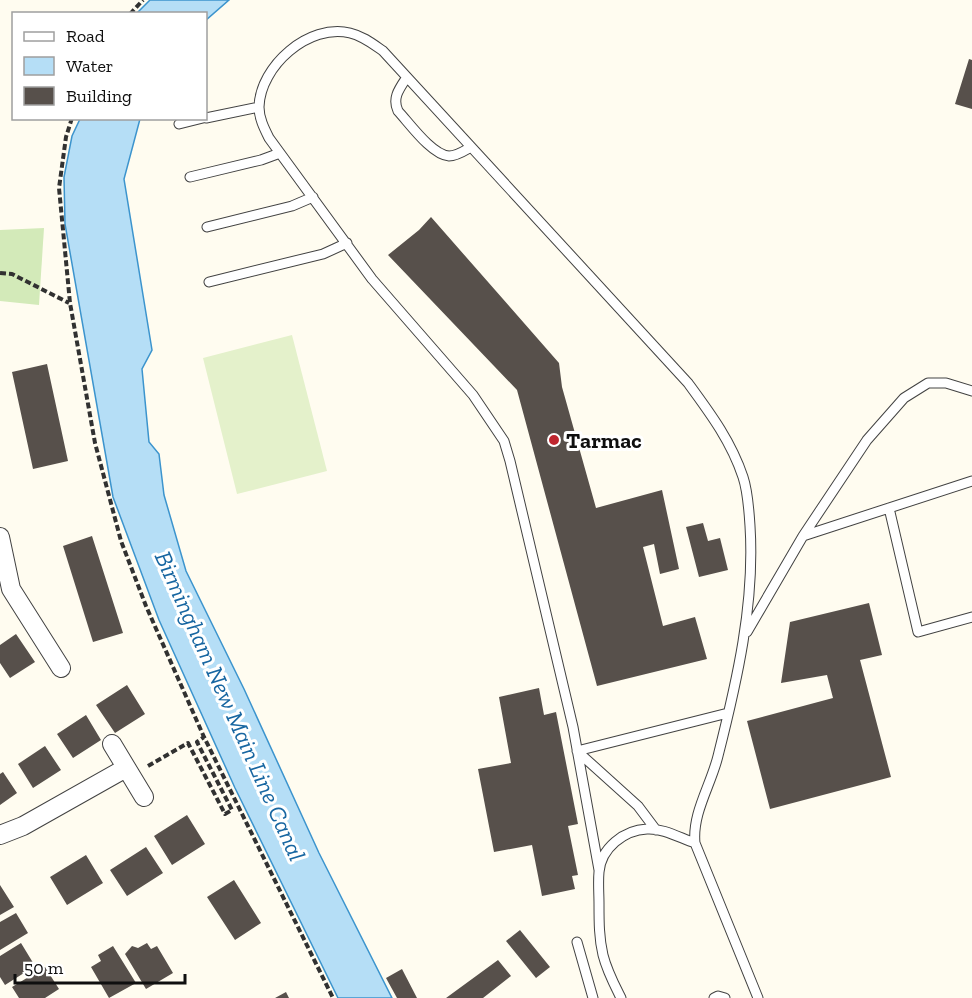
<svg xmlns="http://www.w3.org/2000/svg" width="972" height="998" font-family="'Zilla Slab',serif">
<rect width="100%" height="100%" fill="#fffcf0"/>
<!-- green -->
<path fill="#d3eab9" d="M44,228L39,305L0,301V230Z"/>
<!-- pitch -->
<path fill="#e4f1cb" d="M292,335L327,471L237,494L203,358Z"/>
<!-- water -->
<path fill="#b5def6" stroke="#3c94cd" stroke-width="1.5" d="M150,0H229L206,20V14L137,13Z
M80,119H140L124,179L152,350L142,369L149,442L159,454L164,495L186,571L244,689L319,853L392,998H338L235,788L159,620L113,497L65,224L64,177L72,136Z"/>
<!-- building -->
<path fill="#57504b" d="M969,59L972,60V109L955,104Z
M431,217L559,363L562,387L596,508L662,490L679,569L660,574L654,544L643,547L663,626L695,617L707,659L597,686L517,390L388,255L419,230Z
M47,364L68,461L33,469L12,372Z
M703,523L708,541L720,538L728,570L699,577L686,527Z
M92,536L123,633L93,642L63,546Z
M869,603L882,655L860,660L891,777L770,809L747,721L833,698L827,675L781,683L790,622Z
M16,634L35,662L10,678L0,663V645Z
M127,685L145,714L115,733L96,705Z
M539,688L544,715L556,712L578,824L568,826L578,875L572,876L575,889L542,896L532,845L494,852L478,769L511,763L499,697Z
M86,715L101,740L73,758L57,734Z
M45,746L61,770L33,788L18,764Z
M3,772L17,793L0,805V774Z
M187,815L205,844L172,865L154,836Z
M146,847L163,873L127,896L110,870Z
M86,855L103,883L67,905L50,877Z
M234,880L261,923L235,940L207,897Z
M0,885L14,907L0,915Z
M16,913L28,933L0,950V922Z
M520,930L550,967L536,978L506,941Z
M21,943L35,966L5,985L0,977V956Z
M147,943L151,949L157,946L173,973L146,989L125,954L132,946L138,948Z
M113,946L136,983L109,998L91,967L101,961L98,955Z
M498,960L511,976L483,998H446Z
M45,967L59,989L45,998H19L12,987Z
M402,969L417,998H397L386,978Z
M286,992L289,998H275Z"/>
<g fill="none" stroke-linecap="round" stroke-linejoin="round">
<defs>
<path id="service" d="M407,77C399,89 392,98 398,111C410,124 432,155 449,156C457,156 464,151 471,147
M206,118L259,107
M179,124L203,118
M190,177L261,160L280,153
M207,227L292,206L313,197
M209,282L323,254L347,243
M889,508L918,632L972,617
M803,536L972,481
M747,632L803,536L867,440L904,398L928,383H946L972,391
M656,830L638,806L577,751L728,713
M599,870L573,727L510,461L504,441L473,395L372,279L269,138C264,128 259,118 259,107C260,66 309,23 350,33C363,36 373,44 383,51L688,383C710,413 731,441 743,477C748,492 749,510 750,526C755,603 737,681 718,756C711,785 692,813 695,843L758,998
M577,942L593,998
M621,998C614,984 607,971 603,955C599,938 599,922 599,904C599,894 598,882 599,872C601,848 624,830 647,829C663,828 680,838 695,843
M714,998L718,996L725,998"/>
<path id="minor" d="M0,537L11,589L61,668
M112,744L144,797
M0,835L23,826L126,768"/>
</defs>
<!-- service casing -->
<use href="#service" stroke="#424242" stroke-width="11"/>
<!-- minor casing -->
<use href="#minor" stroke="#424242" stroke-width="20"/>
<!-- path -->
<path stroke="#313131" stroke-width="4" stroke-dasharray="6 3" stroke-linecap="butt" d="M130,14L143,0
M72,118L66,137L59,188L70,303L95,443L121,541L146,606L204,737L333,998
M0,273L12,274L69,303
M148,766L188,743L225,814L232,810L197,742L204,737"/>
<!-- service -->
<use href="#service" stroke="#fff" stroke-width="9"/>
<!-- minor -->
<use href="#minor" stroke="#fff" stroke-width="18"/>
</g>
<!-- markers -->
<circle fill="#bf262f" stroke="#fff" stroke-width="2" cx="554" cy="440" r="6"/>
<g text-anchor="middle" stroke-width="6" stroke-linejoin="round" paint-order="stroke">
<!-- poi labels -->
<g font-size="22" font-weight="bold" fill="#0f0f0f" stroke="#fff" text-anchor="start">
<text x="566" y="448">Tarmac</text>
</g>
<!-- water labels -->
<g font-size="24" font-style="italic" fill="#1766a1" stroke="#fff">
<text transform="translate(230 706) rotate(66)" y="8">Birmingham New Main Line Canal</text>
</g>
</g>
<!-- legend -->
<rect x="12" y="12" width="195" height="108" fill="#ffffff" stroke="#9f9f9f" stroke-width="1.5"/>
<rect x="24" y="32" width="30" height="9" fill="#ffffff" stroke="#9f9f9f" stroke-width="1.5"/>
<text x="66" y="42" font-size="18" fill="#0f0f0f">Road</text>
<rect x="24" y="57" width="30" height="18" fill="#b5def6" stroke="#9f9f9f" stroke-width="1.5"/>
<text x="66" y="72" font-size="18" fill="#0f0f0f">Water</text>
<rect x="24" y="87" width="30" height="18" fill="#57504b" stroke="#9f9f9f" stroke-width="1.5"/>
<text x="66" y="102" font-size="18" fill="#0f0f0f">Building</text>
<!-- scale -->
<path d="M15 974v9h170v-9" fill="none" stroke="#0f0f0f" stroke-width="3"/>
<text x="24" y="974" font-size="18" fill="#0f0f0f" stroke="#ffffff" stroke-width="4.5" paint-order="stroke">50 m</text>
</svg>
